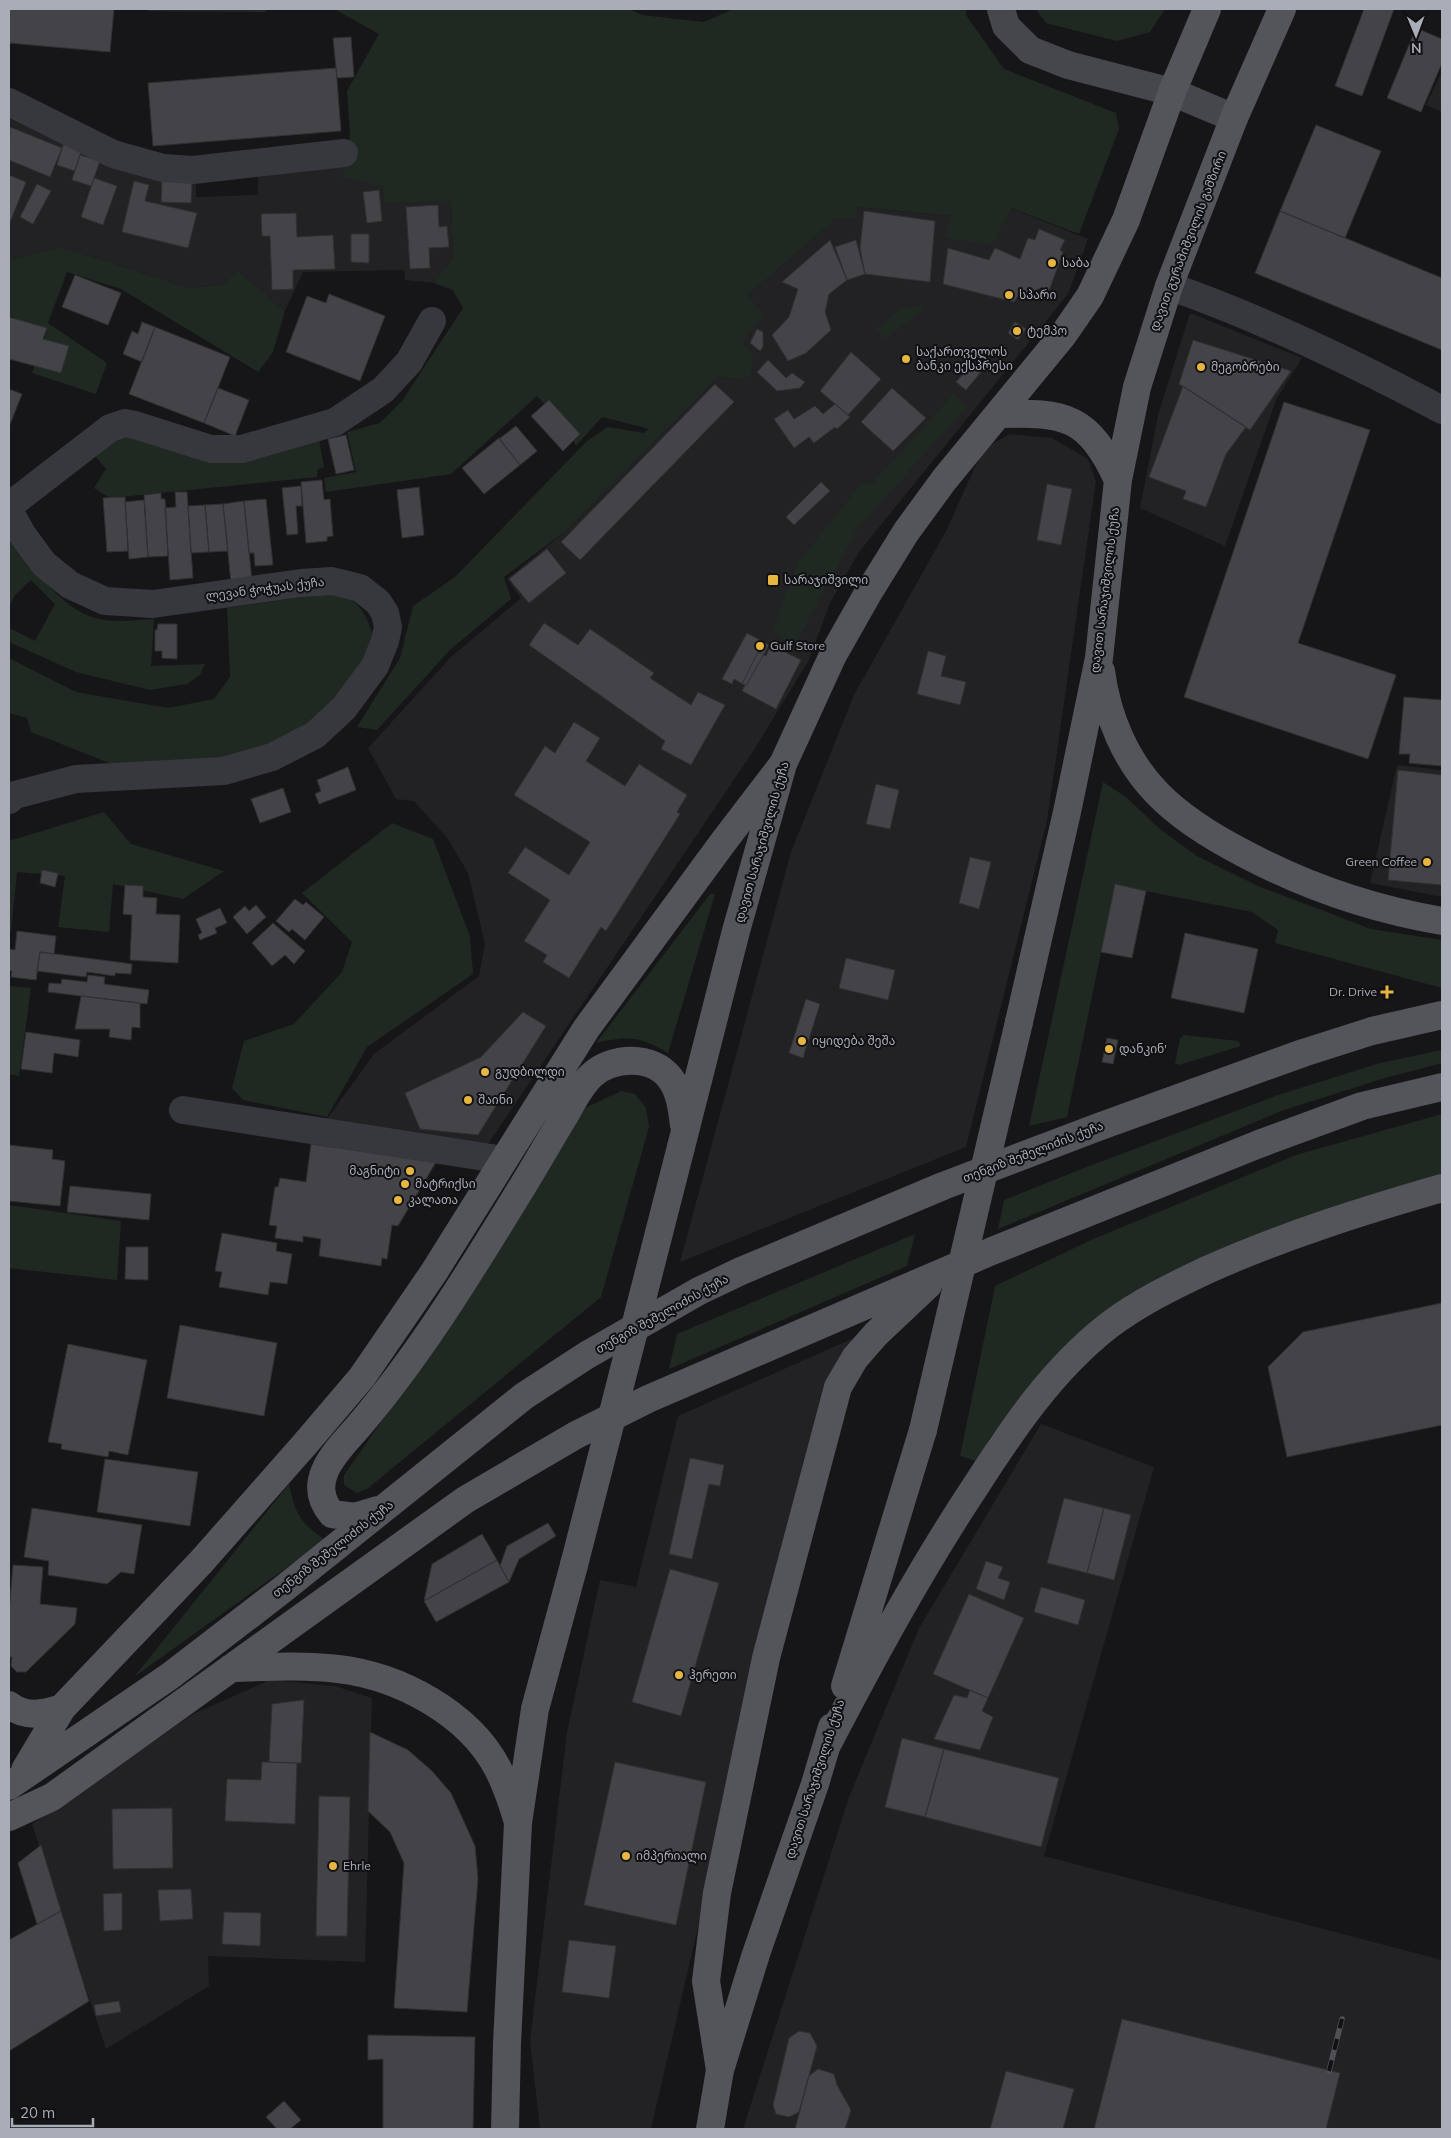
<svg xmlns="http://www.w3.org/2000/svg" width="1451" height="2138" font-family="Mulish,'Noto Sans Georgian',sans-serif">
<rect width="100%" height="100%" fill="#161618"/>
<!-- built -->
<path fill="#222225" d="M1442,71V112L1426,105Z
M9,111L196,179V197L258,195V173L347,163L382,186L384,203L451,200L453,256L434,283L405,280L404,270L303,272L285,311L237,270L222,285L189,288L61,247L9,260Z
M857,207L951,216L1010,208L1088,239L1068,294L859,552L830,603L809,660L752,753L484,1150L327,1119L374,1054L479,976L485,944L468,873L448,839L414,801L396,799L368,748L450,658L521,598L507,579L567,530L718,377L739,379L741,343L748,295L837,218Z
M1190,313L1302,358L1276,400L1225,546L1140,508L1158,415Z
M1010,434L1052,438L1088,459L1096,481L1047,821L966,1147L680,1262L791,852L854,695L946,531L983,449Z
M1397,765L1442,770V897L1370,883Z
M865,1333L812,1437L651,2129H540L530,2041L567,1732L600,1580L636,1587L678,1416Z
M1041,1424L1154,1467L1044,1856L1442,1960V2129H743L849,1797L919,1628Z
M270,1680L335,1686L372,1698L365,1962L208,1956L209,1986L106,2049L32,1824L193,1714Z"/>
<!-- green -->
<path fill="#202822" d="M148,9H265L266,12L148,11Z
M334,9H629L642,15L704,22L731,10L763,9H966V15L1004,69L1116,113L1119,129L1079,234L1011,208L992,245L946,238L951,216L858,207L855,219L837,218L748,295L763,314L742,343L753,355L751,375L739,379L718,377L567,530L504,577L511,599L450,650L377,730L357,727L400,658L413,606L455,577L587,441L608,427L644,433L649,429L602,417L576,446L567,428L537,396L451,474L326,492L324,478L356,472L347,432L380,423L402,401L463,308L453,290L434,283L453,256L451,201L384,203L382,186L342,177L347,163L350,135L347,91L379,34Z
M1036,9H1165L1150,32L1117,41L1046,23Z
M61,247L189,288L222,285L237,270L285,311L273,352L258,372L121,289L67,272L48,323L107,363L96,394L32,373L47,330L9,316V260Z
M915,306L925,308L886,339L876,329L901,309Z
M954,393L968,406L858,528L794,647L772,632L798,562L862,483L872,484Z
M120,434L319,439L324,467L318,469L317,477L110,498L94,488L106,469L90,450Z
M9,532C31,564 59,610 99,619C116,623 136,620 154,619L151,666L205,664L200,675L187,684L150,690L76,672L9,642V628L35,641L55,604L31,580L15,595L9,607Z
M322,594C329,595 336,595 343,596C363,602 371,627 376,645L337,702L313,722L265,746L209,762L122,768L31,732L27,718L9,713V658L76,692L168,708L214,699L230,677L227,608Z
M1103,782L1126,797L1161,830L1197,856L1258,886L1371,929L1442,940V988L1275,943L1278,930L1252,912L1115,885L1067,1117L1029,1126Z
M104,812L131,844L224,871L183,899L113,884L109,932L58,927L65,876L17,872L11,931L9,930V841Z
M392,823L433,839L470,936L473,974L367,1047L327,1117L243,1100L232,1088L244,1041L294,1024L342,972L352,942L302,893Z
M710,894H715L668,1053C639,1036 628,1036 596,1043Z
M9,986L31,988L19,1076L9,1074Z
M1184,1035L1238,1041L1241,1046L1179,1065L1175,1063L1180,1039Z
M1442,1050V1063L1385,1078L1284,1110L998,1229L1004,1200L1084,1168L1278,1095L1380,1063Z
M621,1091L635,1094L646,1108L649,1127L601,1297L367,1489L357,1493L344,1485V1475L471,1294L549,1155L585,1108Z
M1442,1114V1178L1118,1305L1052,1359L989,1439L979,1462L960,1456L995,1286L1091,1240L1296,1155Z
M9,1205L121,1221L117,1280L9,1268Z
M915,1234L907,1266L669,1369L677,1334Z
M289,1484C296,1515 299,1521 325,1540L134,1677Z"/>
<!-- building -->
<path fill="#434348" stroke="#303034" d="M9,9H114L110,52L9,43Z
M1364,9H1394L1362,96L1335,86Z
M1416,28L1442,39V63L1421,112L1387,98Z
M351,37L354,77L337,78L333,38Z
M336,68L341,131L153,146L148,83Z
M1316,125L1381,151L1345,238L1280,211Z
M10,127L62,148L50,177L9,160Z
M64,142L82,148L75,171L57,165Z
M80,155L100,161L91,186L72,180Z
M9,175L26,182L9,225Z
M94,178L117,186L103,225L81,217Z
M134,181L149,185L145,201L197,213L188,248L122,232Z
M162,181L192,182L191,203L161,202Z
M37,184L51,191L33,224L20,217Z
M379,190L382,221L367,223L363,192Z
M438,205L439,227L447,226L449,247L429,248L430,268L410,269L406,207Z
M864,211L935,221L930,282L865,274L860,248Z
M1280,211L1442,278V350L1255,273Z
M296,213L297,237L333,235L335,269L293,270V289L272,290L270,236H262L261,214Z
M1039,229L1065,240L1060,250L1063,252L1049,291L1042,287L1031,293L1018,296L1014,302L943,284L948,248L989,260L995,248L1020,259L1028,238L1035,240Z
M351,234H369V263L351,262Z
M830,240L847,280L829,294L825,312L831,330L806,353L788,361L772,335L789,317L798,289L782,282Z
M856,240L865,274L847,280L835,247Z
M75,275L121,293L108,325L62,307Z
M329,294L385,316L360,381L286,352L307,296L326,303Z
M9,317L47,328L43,339L69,346L61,373L9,359Z
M142,322L155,327L142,362L123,354L132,331L138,334Z
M1015,322L1026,329L1018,340L1008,333Z
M155,327L230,357L204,423L129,394Z
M757,329L763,332V347L760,351L750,343Z
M1193,340L1291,371L1250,430L1179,384Z
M851,352L881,379L848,415L820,391Z
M768,360L786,378L792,373L805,382L800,388L777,391L757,372Z
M972,364L981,372L966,390L956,382Z
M715,384L734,402L580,560L561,542Z
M1183,386L1246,427L1226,454L1206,507L1183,499L1186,491L1149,477Z
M218,388L249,400L235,436L204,423Z
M892,388L926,418L893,451L861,422Z
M9,389L22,394L9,427Z
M549,400L580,434L563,451L531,416Z
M1284,402L1370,430L1298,643L1396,675L1368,759L1184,697Z
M835,404L850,417L837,429L835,427L814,443L809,437L794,448L774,419L788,410L794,419L815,406L823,414Z
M516,426L537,451L520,465L499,439Z
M346,435L354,470L336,474L328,439Z
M499,438L520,465L484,494L462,468Z
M322,480L324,500L330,499L333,536L327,537V541L306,543L301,482Z
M821,482L830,491L794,525L786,517Z
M1047,484L1072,489L1061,545L1037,540Z
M301,486L302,506H296L298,534L287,535L282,488Z
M419,487L424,535L402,538L397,490Z
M175,492H187L193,578L170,580L165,508L176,507Z
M161,493V499H165L168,556L148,557L144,495Z
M125,497L128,551L107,552L103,498Z
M266,499L273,565L255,566L254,553H249L244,501Z
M144,500L148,557L129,559L125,502Z
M244,501L252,581L231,583L223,504Z
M223,504L228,551L209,552L205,505Z
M205,505L209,552L191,553L188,506Z
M547,549L566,573L529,603L509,579Z
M544,623L578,645L590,629L654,673L650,678L691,705L698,692L725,705L691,765L661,749L665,741L529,645Z
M158,624H177V659L162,658V651H155V630H157Z
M747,633L769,645L746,686L734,679L732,684L722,679Z
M771,645L801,660L776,709L742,691L745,685L742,684L758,652L766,656Z
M928,651L946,656L941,676L966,682L960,705L917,694Z
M1404,697L1442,700V766L1409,763L1410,754H1399Z
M574,722L600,738L586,761L625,786L639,764L687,795L677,812L680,814L606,931L601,927L569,978L543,962L547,955L524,941L550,900L508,873L525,847L569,875L590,842L514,795L545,746L555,753Z
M348,767L356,790L319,804L315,794L321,791L317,780Z
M1398,770L1442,775V885L1388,880Z
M876,784L899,790L890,829L866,824Z
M283,788L291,812L260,823L251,799Z
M970,857L991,862L979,909L959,903Z
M42,870L58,873L55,887L40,883Z
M1115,884L1146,891L1132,958L1101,952Z
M125,885L143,886V897L157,898L156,914L180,915L178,963L130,960L132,915L123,914Z
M295,899L303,905L306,902L324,917L305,940L292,929L289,932L276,921Z
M256,905L266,917L247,934L233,917L245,906L249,911Z
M220,908L227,923L215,928L217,933L200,940L198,935L202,933L196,919Z
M273,923L305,951L294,964L285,955L272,966L252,943Z
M17,931L56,936L54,954L40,952L36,980L11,977L12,971H9V949L15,950Z
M1185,933L1258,949L1244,1013L1171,998Z
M40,952L132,964L131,974L115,973V976L87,972L86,977L37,971Z
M846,958L895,970L888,1000L839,988Z
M88,975L105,977L104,984L149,990L147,1004L48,992L49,983L61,984L62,979L87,982Z
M81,996L140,1003V1028L132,1027L131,1040L109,1037L110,1029H75Z
M806,999L820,1004L803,1058L789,1053Z
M523,1012L546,1026L478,1135L420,1129L405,1093L481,1057Z
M26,1032L80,1040L78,1057L54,1053L52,1073L21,1069Z
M1107,1038L1118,1040L1113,1064L1102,1062Z
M311,1144L436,1162L398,1226L392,1225L387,1259L382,1258L381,1266L319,1256L321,1239L303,1236V1242L275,1238L277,1226L269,1225L275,1187H278L280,1178L306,1182Z
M9,1145L53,1150L52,1159L65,1161L60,1206L9,1201Z
M70,1186L151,1194L149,1220L67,1212Z
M222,1233L277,1243L276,1251L292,1254L287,1284L270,1282L268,1295L219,1287L222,1272L215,1271Z
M126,1247H148V1280L125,1279Z
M1442,1303V1425L1287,1457L1268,1367L1303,1332Z
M180,1325L277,1343L264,1416L167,1398Z
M68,1344L147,1360L128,1455L109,1451L108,1457L61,1449L62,1444L48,1442Z
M690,1458L724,1465L720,1486L709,1484L692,1559L669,1554Z
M105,1459L198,1472L190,1526L97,1512Z
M1064,1498L1104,1508L1087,1573L1047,1563Z
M32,1508L142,1525L134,1574L121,1572L107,1584L48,1575L49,1561L24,1557Z
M1104,1508L1131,1515L1114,1580L1087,1573Z
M548,1523L556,1536L519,1559L509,1582L500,1566L507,1546Z
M482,1534L497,1560L424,1601L432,1564Z
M497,1560L509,1582L436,1622L424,1601Z
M986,1561L1003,1567L998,1578L1010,1582L1004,1600L976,1589Z
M13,1565L43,1567L40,1604L77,1608L75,1624L26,1672H17L11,1666L12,1657H9V1613Z
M670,1569L719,1583L681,1716L632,1702Z
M1041,1587L1085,1600L1078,1625L1034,1612Z
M969,1594L1024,1618L988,1698L933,1674Z
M970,1690L988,1698L982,1711L993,1717L980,1750L934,1739L954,1695L967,1698Z
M304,1700L301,1763L269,1762L272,1704Z
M370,1732L408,1750L432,1771L451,1793L475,1846L478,1878L467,2012L394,2008L404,1863L390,1832L368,1811Z
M902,1738L944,1749L925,1817L885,1807Z
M944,1749L1059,1778L1041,1847L925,1817Z
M262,1762L297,1763L295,1824L225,1821L227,1779L261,1780Z
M615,1762L706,1782L676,1925L584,1905Z
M319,1796L350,1797L347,1936H316Z
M172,1808L173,1868L113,1869L112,1809Z
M41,1845L61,1911L37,1924L18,1863Z
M191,1889L193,1919L160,1921L158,1890Z
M122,1893V1930L104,1931L103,1894Z
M61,1911L89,2001L9,2051V1940Z
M224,1912L261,1913L260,1946L222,1944Z
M569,1940L616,1946L609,1998L562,1992Z
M119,2001L121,2012L96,2016L94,2005Z
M1122,2019L1340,2073L1326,2129H1094Z
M799,2031L810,2033L817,2046L799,2112L789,2117L776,2114L773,2105L789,2038Z
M368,2035L475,2037L473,2129H383V2059L368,2060Z
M818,2069L834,2074L837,2085L851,2110L845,2129H795L809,2076Z
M1006,2071L1074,2089L1063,2129H990Z
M284,2101L301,2120L290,2129H277L266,2117Z"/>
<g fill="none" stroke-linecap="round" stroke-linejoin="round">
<!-- street -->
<path stroke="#37383d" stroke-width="28" d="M9,102L113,154L163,168L193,170L344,153
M1169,286C1263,319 1354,363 1442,410
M9,506L110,428L125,423L135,425L211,449H242L335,422L383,390L409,362L432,321
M9,511L22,534L44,564L70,585L105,601L153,604L301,583L332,581L360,588L378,602L385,613L388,627L385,641L375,666L344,708L315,735L272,757L224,771L76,779L15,795L9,800
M183,1110L504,1160"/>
<!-- secondary -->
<path stroke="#46474c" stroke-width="28" d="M1001,9L1006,26L1030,50L1068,65L1172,92L1234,118"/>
<!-- primary -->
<path stroke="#54555b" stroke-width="28" d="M999,414C1066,412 1088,416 1118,480
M1101,671C1107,716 1125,760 1157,793C1182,819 1214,838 1245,854C1309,888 1371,909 1442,921
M1019,1022L1067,812L1099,658L1118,480L1137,387L1169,286L1234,118L1282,9
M681,1147L736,931L783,764L833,655L867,595L906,532L944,480L1063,335L1090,296L1126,220L1172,92L1207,9
M378,1510L355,1517L332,1514C304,1481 337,1451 358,1427C422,1352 473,1267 524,1184C538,1161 551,1138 565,1115C573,1101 580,1086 592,1075C613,1056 652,1055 670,1078C680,1091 682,1109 684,1125
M231,1668C267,1667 303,1665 338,1669C399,1676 469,1713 498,1769C506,1785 512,1802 517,1819
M845,1686L923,1430
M9,1705C26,1718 43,1714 62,1708
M827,1745C873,1657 920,1570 975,1487C1013,1428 1052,1370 1108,1326C1138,1303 1173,1286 1207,1270C1283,1236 1362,1211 1442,1188
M25,1770L62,1708L201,1562L305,1444L362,1377L434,1272L586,1029L724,841L783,764
M9,1786L170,1676L282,1590L524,1396L587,1355L699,1291L741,1271L943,1186L1101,1126L1303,1053L1372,1031L1442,1015
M9,1817L52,1797L465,1500L576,1435L648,1399L992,1251L1259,1144L1362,1106L1442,1087
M720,2070L706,1981L717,1893L766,1658L838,1387L855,1358L876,1334L928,1285
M505,2129L507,2043L518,1823L535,1709L574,1565
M710,2129L720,2070L756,1954L815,1784L832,1727"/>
<defs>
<path id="rail" d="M1329,2071L1342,2019"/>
</defs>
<!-- rail casing -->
<use href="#rail" stroke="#4f5055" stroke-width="5.5"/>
<!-- rail -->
<use href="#rail" stroke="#111113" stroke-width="4" stroke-dasharray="11" stroke-linecap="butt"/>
<!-- primary-bridge -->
<path stroke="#54555b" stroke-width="28" d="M923,1430L1019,1022
M574,1565L681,1147"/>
</g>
<!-- markers -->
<g fill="#e6b640" stroke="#111113" stroke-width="2">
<circle cx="1052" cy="263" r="5"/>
<circle cx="1009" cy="295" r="5"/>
<circle cx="1017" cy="331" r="5"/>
<circle cx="906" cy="359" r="5"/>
<circle cx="1201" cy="367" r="5"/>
<rect x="767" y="574" width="12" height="12" rx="2.5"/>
<circle cx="760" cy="646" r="5"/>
<circle cx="1427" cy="862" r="5"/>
<path d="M1384.5 984.5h5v5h5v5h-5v5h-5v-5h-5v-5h5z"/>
<circle cx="802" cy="1041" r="5"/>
<circle cx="1109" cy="1049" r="5"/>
<circle cx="485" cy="1072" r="5"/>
<circle cx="468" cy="1100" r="5"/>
<circle cx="410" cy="1171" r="5"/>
<circle cx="405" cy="1184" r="5"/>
<circle cx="398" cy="1200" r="5"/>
<circle cx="679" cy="1675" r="5"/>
<circle cx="626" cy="1856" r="5"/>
<circle cx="333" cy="1866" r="5"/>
</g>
<g text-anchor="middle" stroke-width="4" stroke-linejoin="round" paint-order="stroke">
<!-- street labels -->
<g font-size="12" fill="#a9adb7" stroke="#111113">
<text transform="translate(1188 241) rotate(-69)" y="4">დავით გურამიშვილის გამზირი</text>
<text transform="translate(265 589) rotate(-7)" y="4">ლევან ჭოჭუას ქუჩა</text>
<text transform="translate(1105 590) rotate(-83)" y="4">დავით სარაჯიშვილის ქუჩა</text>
<text transform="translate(762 842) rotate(-74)" y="4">დავით სარაჯიშვილის ქუჩა</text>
<text transform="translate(1033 1152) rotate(-21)" y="4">თენგიზ შეშელიძის ქუჩა</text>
<text transform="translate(662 1314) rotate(-29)" y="4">თენგიზ შეშელიძის ქუჩა</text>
<text transform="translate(333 1549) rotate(-38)" y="4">თენგიზ შეშელიძის ქუჩა</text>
<text transform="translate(815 1779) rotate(-72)" y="4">დავით სარაჯიშვილის ქუჩა</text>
</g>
<!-- poi labels -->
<g font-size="12" fill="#a9adb7" stroke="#111113" text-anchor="start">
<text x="1062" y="267">საბა</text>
<text x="1019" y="299">სპარი</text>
<text x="1027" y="335">ტემპო</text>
<text x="916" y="356">საქართველოს<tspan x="916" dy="14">ბანკი ექსპრესი</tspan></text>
<text x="1211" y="371">მეგობრები</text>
<text x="784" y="584">სარაჯიშვილი</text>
<text x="770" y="650">Gulf Store</text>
<text x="1417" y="866" text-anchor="end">Green Coffee</text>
<text x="1377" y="996" text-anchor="end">Dr. Drive</text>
<text x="812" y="1045">იყიდება შეშა</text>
<text x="1119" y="1053">დანკინ'</text>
<text x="495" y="1076">გუდბილდი</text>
<text x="478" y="1104">შაინი</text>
<text x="400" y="1175" text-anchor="end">მაგნიტი</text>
<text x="415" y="1188">მატრიქსი</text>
<text x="408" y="1204">კალათა</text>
<text x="689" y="1679">ჰერეთი</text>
<text x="636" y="1860">იმპერიალი</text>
<text x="343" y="1870">Ehrle</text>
</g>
</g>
<!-- border -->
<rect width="1451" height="2138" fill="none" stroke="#a9adb7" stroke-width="20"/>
<!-- north arrow -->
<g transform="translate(1416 35) rotate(179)" stroke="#111113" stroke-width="4" paint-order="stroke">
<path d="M0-4L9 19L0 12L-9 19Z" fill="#a9adb7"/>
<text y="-8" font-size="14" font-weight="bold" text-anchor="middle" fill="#a9adb7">N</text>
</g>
<!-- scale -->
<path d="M12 2118v8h81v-8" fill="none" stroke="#a9adb7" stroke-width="2.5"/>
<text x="20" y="2118" font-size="15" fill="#a9adb7" stroke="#111113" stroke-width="4" paint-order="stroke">20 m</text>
</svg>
